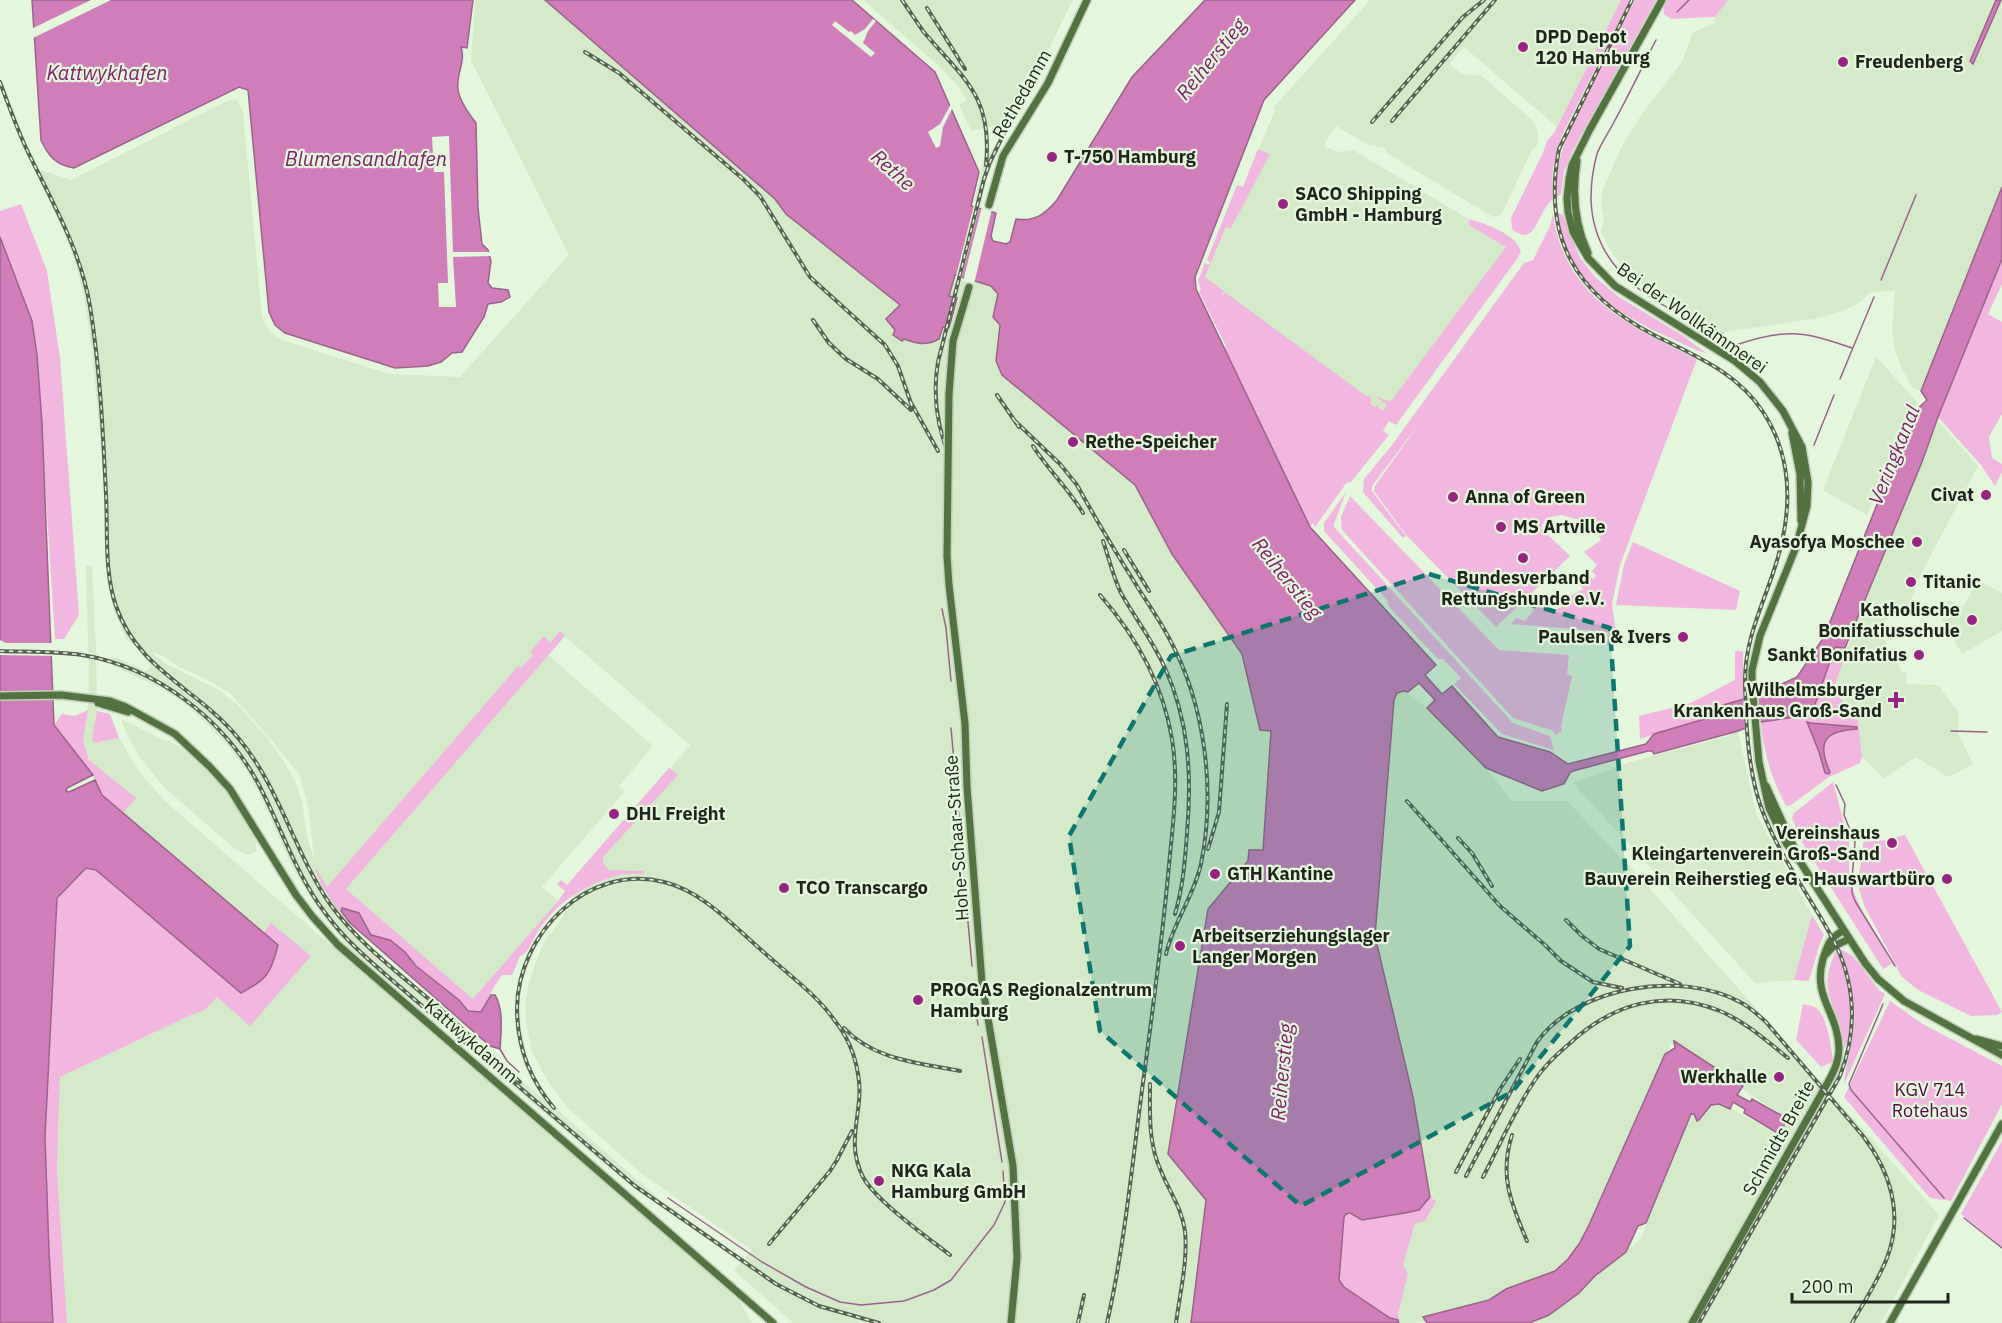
<svg xmlns="http://www.w3.org/2000/svg" width="2002" height="1323" font-family="'IBM Plex Sans',sans-serif">
<rect width="100%" height="100%" fill="#e4f6db"/>
<!-- built -->
<path fill="#d4eac9" fill-rule="evenodd" d="M475,0H545L775,199L786,214L900,306L893,335L902,341L904,338L915,343L929,344L939,339L943,327L949,328L957,298L949,296L955,275L991,286L998,294L993,316L1000,325L996,361L1002,375L1135,485L1172,554L1242,654L1260,730L1271,731L1263,851L1248,861L1208,909L1168,1154L1206,1200L1191,1323H793L734,1270L741,1262L626,1182L349,948L323,916L301,882L290,862L263,801L246,770L227,745L205,722L183,702L161,688L113,666L112,656L147,671L151,666L137,649L141,647L127,641L115,613L109,589L103,468L92,348L84,296L75,260L61,226L36,173L41,170L71,180L229,100L237,99L243,113L262,317L270,332L282,340L389,374L460,377L569,255L471,60ZM560,632L690,745L590,865L572,898L545,925L528,953L518,983L516,1022L519,1044L524,1063L543,1099L518,1078L490,1050L359,936L326,893L317,870L327,888L518,666L521,668L533,654L531,652L550,643ZM151,652L163,656L179,667L200,676L230,693L275,744L300,776L309,812L314,859L307,837L302,801L295,781L283,760L266,736L237,704L220,691L165,663ZM566,909L562,919L546,939L537,959L529,983L525,1006L526,1022L532,1052L547,1080L567,1107L642,1174L752,1250L744,1260L658,1198L563,1115L547,1097L532,1070L527,1057L521,1029L520,997L523,980L535,948L554,921Z
M863,0H1073L997,153L988,176L981,203L975,201L985,152L991,153L1004,128L998,125L971,131L959,105L967,100L955,83L940,67Z
M1370,0H1621L1557,127L1464,47L1449,64L1462,74L1482,76L1531,119L1536,126L1538,137L1537,146L1532,150L1503,211L1499,216L1493,217L1385,152L1386,147L1378,148L1374,145L1370,146L1336,126L1329,136L1324,146L1337,152L1353,150L1512,245L1383,415L1203,283L1275,110L1273,108Z
M1728,0H2002V187L1921,391L1912,387L1901,367L1895,350L1892,330L1895,291L1871,292L1860,302L1845,310L1819,318L1725,332L1666,300L1633,278L1613,255L1601,232L1604,219L1601,206L1603,189L1623,144L1642,114L1682,62L1693,32L1714,23L1715,17Z
M1876,357L1918,403L1903,424L1867,515L1823,490Z
M1938,421L1978,466L1921,574L1909,605L1875,628L1886,642L1884,658L1897,662L1902,672L1907,673L1906,684L1938,685L1959,713L1958,733L1973,764L1948,777L1916,757L1884,778L1862,757L1858,721L1850,714L1834,688L1856,623Z
M86,566H92L96,649L97,711L92,738L94,743L119,738L140,773L166,802L738,1299L752,1323H67L57,1169L60,1077L191,1015L205,1010L272,923L263,933L123,813L135,798L89,760L83,740L88,708L89,683Z
M1978,580L2002,593V631L1962,654L1940,616L1949,600L1963,607Z
M548,655L653,746L619,786L625,791L542,887L559,901L473,1000L346,889Z
M1404,690L1427,708L1486,768L1512,801H1567L1642,880L1939,1215L1881,1323H1530L1557,1310L1640,1240L1697,1102L1713,1099L1777,1134H1779L1788,1119L1671,1043L1598,1220L1585,1246L1530,1295L1417,1323H1400L1398,1314L1408,1274L1403,1265L1415,1222L1436,1201L1430,1197L1413,1097L1375,936L1394,700L1398,693Z
M121,719L166,741L168,740L182,749L207,770L230,796L249,824L256,842V851L249,855L236,850L165,788L140,758L127,734Z
M1738,731L1756,814L1812,915L1794,980L1755,983L1573,783L1630,762L1725,737Z
M1839,948L1847,966L1853,995L1854,1020L1851,1045L1845,1067L1836,1089L1833,1086L1846,1054L1850,1032L1849,988L1837,949Z"/>
<!-- green -->
<path fill="#f1b7e0" fill-rule="evenodd" d="M1621,0H1630L1562,135L1553,168L1552,200C1537,212 1536,249 1512,229L1511,218L1543,153L1547,141L1554,133Z
M1635,0H1656L1573,150L1564,171L1561,194L1556,198C1554,153 1575,118 1594,79C1608,53 1621,27 1635,0Z
M1667,0H1728L1715,17L1671,19L1664,14L1663,5Z
M1258,149L1270,154L1231,228L1226,227L1205,277L1224,291L1221,296L1226,293L1366,396H1370L1372,401L1370,404L1375,407L1377,405L1381,410H1384L1387,405L1376,397L1389,401L1392,400L1506,247L1469,225V219C1486,224 1514,233 1521,251L1517,259L1396,425L1389,421L1383,431L1389,435L1350,483L1347,482L1315,527L1313,523L1310,527L1223,349L1226,346L1199,292L1201,289L1198,281L1205,263L1209,265L1210,262L1207,260L1237,185L1243,187Z
M21,204L47,271L60,358L79,615L64,639H55L37,355L32,321L0,237V211Z
M1557,212L1563,215L1580,258L1595,277L1619,297L1682,335L1706,353C1694,350 1680,342 1668,337C1609,310 1567,281 1557,212Z
M1553,214C1565,298 1630,326 1697,359L1620,565L1612,604L1615,626L1624,639L1616,645H1607L1609,632L1511,624L1516,618L1525,621L1534,610L1530,606L1538,598L1552,611L1562,607L1567,598L1583,589L1578,582L1587,573L1593,579L1596,576L1592,571L1597,565L1584,552L1601,540L1593,523L1561,515L1546,518L1541,528L1570,556L1496,627L1407,536L1374,491L1375,486L1421,421L1372,486V491L1406,536L1403,538L1363,492L1364,479L1392,445L1524,263L1533,260L1550,226Z
M2002,259V284L1988,314L2002,322V414L1989,437L1992,458L2002,464V472L1995,486L1981,465L1938,417Z
M1346,492L1334,524V527L1513,723L1550,736L1554,750L1502,734L1454,684L1461,678L1443,659H1438L1389,607L1387,600L1324,531V523Z
M1350,496L1499,650L1569,655L1567,674L1572,676L1561,726L1562,731L1555,735L1553,731L1513,718L1342,530L1341,517Z
M1633,542L1740,591L1736,610L1616,605L1624,565Z
M560,631L565,636L346,889L473,999L558,901L565,891L557,884L561,880L567,885L669,768L678,775L603,857V863L609,870L644,871V874C635,874 625,873 617,876C585,884 556,903 538,931C532,940 530,952 520,956L512,975H502L494,987L481,1012L468,1011L459,1000L416,966L405,952L390,940L371,935L364,920L342,908L339,911C329,897 319,884 315,867L327,887L518,666L521,668L533,655L530,652L544,636L550,643Z
M1835,647L1847,650L1834,688L1850,714L1858,721L1862,757L1860,763L1829,777L1791,805L1786,806C1772,780 1763,751 1761,722L1808,715ZM1808,721L1811,723L1857,727V728C1825,731 1816,739 1830,772L1825,773Z
M1735,651H1743V700L1723,705L1708,718L1640,739L1639,716L1691,703L1735,680Z
M88,710L83,740L89,760L136,798L123,813L102,795L93,775L54,725L62,714L75,716Z
M97,711L110,714L119,738L94,743L92,738Z
M1833,782L1849,842V880L1861,909L1892,964L1883,969L1802,842L1792,818L1794,813Z
M1905,835L2002,1012L1997,1015L1971,1016L1918,990L1902,977L1864,905L1857,882L1863,855V842L1886,840Z
M86,868L96,870L241,993L278,946L263,933L271,923L311,956L250,1026L217,997L205,1010L191,1015L60,1077L57,1169L67,1323H53L49,1252L45,1137L57,898Z
M1812,915L1824,935L1820,943L1809,981L1794,980Z
M1839,948L1853,956L1879,990L1885,994L1844,1084C1845,1071 1848,1059 1851,1046C1858,1013 1853,979 1839,948Z
M1837,949C1846,971 1860,1028 1844,1048C1842,1006 1813,996 1837,949Z
M1890,1001L1921,1023L2002,1066V1104L1951,1201L1930,1198L1844,1097Z
M1803,1004C1807,1005 1812,1005 1816,1008C1828,1017 1831,1047 1833,1062L1821,1067L1796,1040Z
M2002,1141V1247L1961,1214Z
M1430,1197L1436,1201L1425,1221L1415,1223L1403,1265L1408,1274L1398,1314L1399,1319L1390,1318L1344,1287L1339,1280L1344,1217L1346,1213L1363,1220L1426,1203Z"/>
<!-- water -->
<path fill="#cf7eba" stroke="#9a638b" stroke-width="1.5" d="M32,0H473L467,48L461,47C466,61 456,74 458,89C459,100 469,114 476,123L478,208L482,244L488,250L491,261L488,283L492,288L508,290L510,297L501,302L488,304L484,317L462,352L452,353L441,362L428,366L395,368L285,333L275,325L269,312L248,90L239,87L74,168C56,165 48,156 41,140Z
M545,0H852L935,72L979,172L971,206L996,213L991,236L993,241L1006,244L1010,242L1016,219C1035,222 1045,214 1057,200L1132,77L1205,0H1355L1264,100L1195,277L1196,289L1310,527L1436,665L1425,675L1442,694L1452,686L1498,737L1550,752L1568,764L1646,744L1654,734L1708,718L1723,705L1765,693L1773,688L1797,677L1824,637L1914,412L1927,400L1921,391L2002,187V259L1938,417L1922,462L1845,648L1835,647L1813,710L1808,715L1761,722L1738,731L1654,754L1652,751H1648L1573,771L1570,773L1564,784L1542,791L1486,768L1427,708L1435,700L1419,683L1408,692L1404,691L1397,693L1394,700L1375,936L1413,1097L1430,1197L1419,1210L1405,1213L1362,1220L1350,1213L1346,1214L1344,1217L1339,1280L1344,1287L1390,1318L1398,1320L1399,1323H1191L1206,1200L1168,1154L1208,909L1248,861L1249,850H1263L1271,731L1260,730L1242,654L1172,554L1135,485L1002,375L996,361L1000,325L993,317L998,294L991,286L955,275L949,296L957,298L949,328L943,327L939,339C926,346 918,344 904,339L902,341L893,335L895,330L886,319L900,305L786,214L775,199Z
M1996,0H2001L1973,64L1970,61Z
M0,237L32,321L37,355L42,423L54,725L93,775L67,788L66,791L69,792L95,780L102,795L278,945C271,974 266,980 241,993L96,870L86,868L57,898L45,1137L49,1252L53,1323H0Z
M1807,722L1811,723L1857,727V729C1825,731 1816,741 1830,772L1829,774L1825,773L1819,752Z
M342,908L359,913L371,935L390,940L405,952L416,966L459,1000L468,1011L481,1012L491,995H495C504,1010 501,1032 500,1049L490,1046L350,923L341,911Z
M1674,1041L1743,1086L1737,1095L1750,1102L1752,1099L1788,1119L1779,1134L1744,1113L1745,1109L1733,1102L1730,1109L1719,1104L1711,1105L1699,1120L1697,1121L1694,1114H1691L1646,1223L1638,1226L1626,1252L1595,1276L1579,1293L1549,1315L1529,1323H1427L1423,1317L1489,1300L1506,1289L1555,1271L1568,1259L1579,1244L1589,1225L1665,1054L1675,1048Z"/>
<!-- pier -->
<path fill="#e4f6db" d="M91,0H111L31,39V29Z
M873,19L876,21L868,31L863,43L875,53L871,57L832,25L835,21L849,32L851,31L855,35L865,29Z
M952,102L953,107L943,127L940,146L936,148L928,132L940,124Z
M449,136L453,252H492L493,256L453,257L456,307H439L438,283H448L444,172H434L432,137Z
M975,201L974,204L980,205L961,280L957,279L954,284Z
M982,206L992,209L974,284L963,281Z
M0,640L6,643H53L54,656L0,655Z
M1758,692L1761,725L1745,731L1743,697Z"/>
<g fill="none" stroke-linecap="round" stroke-linejoin="round">
<!-- stream -->
<path stroke="#9a638b" stroke-width="1.5" d="M1677,12L1689,0
M1656,40C1642,67 1629,95 1614,122C1609,132 1601,143 1597,154C1593,168 1591,185 1591,199C1593,276 1661,308 1723,333
M1881,280L1916,195
M1736,345C1786,328 1803,331 1852,348
M1840,379L1874,297
M1814,445L1834,395
M942,609L946,628L951,681
M951,728L963,862
M1951,731L1987,732
M1836,785L1845,804L1844,815L1855,842L1852,879V893L1855,901L1895,966
M964,878L972,966
M975,1004L978,1025
M1883,1004L1849,1084L1851,1090L1944,1198
M982,1037L1002,1162
M500,1049L507,1061L519,1072
M668,1198L762,1262L806,1287L840,1302L861,1305L904,1301L934,1290L951,1280L994,1225L1005,1202L1003,1171
M1964,1218L2002,1248"/>
<defs>
<path id="secondary" d="M1662,0L1590,129L1572,165L1569,179L1567,198L1568,212L1573,232L1588,258L1615,286L1735,361L1760,382L1783,411L1802,447L1808,482L1807,506L1796,547L1760,636L1752,670V684L1759,762L1769,808L1786,843L1799,860L1865,963L1878,979L1904,1001L2002,1055
M1577,161C1572,193 1574,223 1588,253
M989,205L1003,156L1048,83L1087,0
M949,394L953,341L969,287
M1792,433L1800,474L1801,521
M947,556L949,585L965,724L967,787L982,983L1013,1166L1017,1258L1011,1323
M0,696L61,695L110,701L126,707L175,734L210,767L230,789L296,895L312,916L338,945L773,1323
M98,703L128,712
M1766,786L1796,852
M1824,956L1834,946L1849,939
M1976,1039L2002,1046
M1692,1323L1823,1091C1831,1077 1839,1064 1839,1048C1838,1012 1812,997 1823,959C1828,943 1829,939 1844,930
M1890,1323L2002,1124"/>
</defs>
<!-- secondary casing -->
<use href="#secondary" stroke="#c1d0b9" stroke-width="10"/>
<!-- secondary -->
<use href="#secondary" stroke="#527340" stroke-width="7"/>
<defs>
<path id="rail" d="M902,0C909,10 916,21 923,31C963,79 993,95 986,165
M1632,0L1559,149C1542,237 1575,294 1654,335C1695,356 1737,372 1763,412C1796,462 1792,518 1773,573C1760,612 1744,643 1745,685C1746,726 1748,772 1762,810C1780,858 1813,900 1836,945C1856,988 1857,1032 1840,1076L1699,1323
M927,8L965,69
M585,52L619,73L743,179L760,196L810,277L885,345L898,366L913,409
M0,82C8,104 16,126 26,148C51,200 80,248 90,306C100,368 103,432 106,495C108,531 104,572 116,606C138,671 199,689 239,739C280,788 294,852 330,904C359,944 400,974 437,1006C465,1031 492,1057 520,1082
M1392,121L1495,0
M1372,122L1463,17L1484,0
M813,320L829,343L846,359L878,379L911,410
M997,395L1019,427
M910,401L938,451
M1015,421L1060,464L1077,485C1095,518 1115,551 1135,583C1146,601 1159,619 1169,638C1205,704 1216,790 1201,864C1194,896 1173,923 1166,954
M1033,446C1048,470 1069,489 1083,513
M951,460C937,428 932,397 938,362L984,179L990,162L1018,105
M1103,541C1109,558 1113,577 1121,593C1135,618 1153,641 1165,668C1189,721 1192,775 1187,833C1185,861 1183,887 1175,914
M1124,550L1149,591
M1100,595C1136,636 1163,685 1172,739C1179,781 1173,823 1169,865C1163,933 1154,1000 1145,1068C1133,1153 1126,1239 1107,1323
M0,651C27,652 55,651 82,655C156,667 224,719 259,785C282,829 296,875 326,914C345,940 369,960 393,981C420,1004 446,1027 473,1049
M1407,801L1500,906L1545,945L1561,961L1593,982L1622,988
M1458,838L1472,853L1492,886
M1208,849L1219,812L1227,704
M1566,920L1582,936L1599,949L1680,984
M844,1028C874,1060 919,1063 960,1071
M510,1079L635,1186L776,1284L819,1306L879,1323
M1150,1084C1150,1114 1148,1143 1161,1171C1169,1191 1182,1208 1185,1231C1188,1260 1180,1293 1176,1323
M554,1108C530,1080 517,1046 517,1008C518,934 587,863 664,882C705,892 736,929 767,955C790,976 817,995 835,1021C847,1036 855,1055 858,1074C865,1110 844,1140 863,1177C876,1201 927,1237 950,1255
M1512,1135C1499,1176 1511,1203 1527,1241
M1456,1172L1500,1089L1520,1059
M1466,1176L1537,1042C1577,986 1681,970 1740,1002C1750,1007 1758,1015 1766,1022L1863,1136C1890,1171 1904,1214 1887,1258C1878,1281 1864,1302 1852,1323
M1483,1177C1500,1145 1514,1111 1535,1080C1544,1066 1556,1055 1569,1044C1612,1004 1664,988 1720,1011C1746,1022 1767,1041 1788,1058
M769,1244L830,1171L837,1160L852,1131
M1078,1323L1084,1295"/>
</defs>
<!-- rail casing -->
<use href="#rail" stroke="#586253" stroke-width="4"/>
<!-- rail -->
<use href="#rail" stroke="#e4f6db" stroke-width="1.5" stroke-dasharray="4.5" stroke-linecap="butt"/>
<defs>
<path id="secondary-bridge" d="M947,556L949,394"/>
</defs>
<!-- secondary-bridge casing -->
<use href="#secondary-bridge" stroke="#c1d0b9" stroke-width="10" stroke-linecap="butt"/>
<!-- secondary-bridge -->
<use href="#secondary-bridge" stroke="#527340" stroke-width="7"/>
</g>
<!-- marked area -->
<path fill="#0f766e" fill-opacity="0.2" stroke="#0f766e" stroke-width="4.5" stroke-dasharray="12 8" stroke-linejoin="round" d="M1429,574L1610,628L1630,946L1512,1092L1301,1206L1100,1031L1069,836L1171,656Z"/>
<!-- markers -->
<g fill="#972481" stroke="#e4f6db" stroke-width="2">
<circle cx="1523" cy="47" r="6"/>
<circle cx="1843" cy="62" r="6"/>
<circle cx="1052" cy="157" r="6"/>
<circle cx="1283" cy="204" r="6"/>
<circle cx="1073" cy="442" r="6"/>
<circle cx="1986" cy="495" r="6"/>
<circle cx="1453" cy="497" r="6"/>
<circle cx="1501" cy="527" r="6"/>
<circle cx="1917" cy="542" r="6"/>
<circle cx="1523" cy="558" r="6"/>
<circle cx="1911" cy="582" r="6"/>
<circle cx="1972" cy="620" r="6"/>
<circle cx="1683" cy="637" r="6"/>
<circle cx="1919" cy="655" r="6"/>
<path d="M1893 691h6v6h6v6h-6v6h-6v-6h-6v-6h6z"/>
<circle cx="614" cy="814" r="6"/>
<circle cx="1892" cy="843" r="6"/>
<circle cx="1215" cy="874" r="6"/>
<circle cx="1947" cy="879" r="6"/>
<circle cx="784" cy="888" r="6"/>
<circle cx="1180" cy="946" r="6"/>
<circle cx="918" cy="1000" r="6"/>
<circle cx="1779" cy="1077" r="6"/>
<circle cx="879" cy="1181" r="6"/>
</g>
<g text-anchor="middle" stroke-width="4.5" stroke-linejoin="round" paint-order="stroke">
<!-- poi labels -->
<g font-size="18" font-weight="bold" fill="#1f251c" stroke="#e4f6db" text-anchor="start">
<text x="1535" y="43">DPD Depot<tspan x="1535" dy="21">120 Hamburg</tspan></text>
<text x="1855" y="68">Freudenberg</text>
<text x="1064" y="163">T-750 Hamburg</text>
<text x="1295" y="200">SACO Shipping<tspan x="1295" dy="21">GmbH - Hamburg</tspan></text>
<text x="1085" y="448">Rethe-Speicher</text>
<text x="1974" y="501" text-anchor="end">Civat</text>
<text x="1465" y="503">Anna of Green</text>
<text x="1513" y="533">MS Artville</text>
<text x="1905" y="548" text-anchor="end">Ayasofya Moschee</text>
<text x="1523" y="584" text-anchor="middle">Bundesverband<tspan x="1523" dy="21">Rettungshunde e.V.</tspan></text>
<text x="1923" y="588">Titanic</text>
<text x="1960" y="616" text-anchor="end">Katholische<tspan x="1960" dy="21">Bonifatiusschule</tspan></text>
<text x="1671" y="643" text-anchor="end">Paulsen &amp; Ivers</text>
<text x="1907" y="661" text-anchor="end">Sankt Bonifatius</text>
<text x="1882" y="696" text-anchor="end">Wilhelmsburger<tspan x="1882" dy="21">Krankenhaus Groß-Sand</tspan></text>
<text x="626" y="820">DHL Freight</text>
<text x="1880" y="839" text-anchor="end">Vereinshaus<tspan x="1880" dy="21">Kleingartenverein Groß-Sand</tspan></text>
<text x="1227" y="880">GTH Kantine</text>
<text x="1935" y="885" text-anchor="end">Bauverein Reiherstieg eG - Hauswartbüro</text>
<text x="796" y="894">TCO Transcargo</text>
<text x="1192" y="942">Arbeitserziehungslager<tspan x="1192" dy="21">Langer Morgen</tspan></text>
<text x="930" y="996">PROGAS Regionalzentrum<tspan x="930" dy="21">Hamburg</tspan></text>
<text x="1767" y="1083" text-anchor="end">Werkhalle</text>
<text x="891" y="1177">NKG Kala<tspan x="891" dy="21">Hamburg GmbH</tspan></text>
</g>
<!-- street labels -->
<g font-size="18" fill="#1f251c" stroke="#e4f6db">
<text transform="translate(1022 94) rotate(-60)" y="6">Rethedamm</text>
<text transform="translate(1692 318) rotate(35)" y="6">Bei der Wollkämmerei</text>
<text transform="translate(957 838) rotate(-94)" y="6">Hohe-Schaar-Straße</text>
<text transform="translate(471 1041) rotate(41)" y="6">Kattwykdamm</text>
<text transform="translate(1779 1138) rotate(-61)" y="6">Schmidts Breite</text>
</g>
<!-- park labels -->
<g font-size="18" fill="#530946" stroke="#e4f6db">
<text x="1930" y="1096">KGV 714<tspan x="1930" dy="21">Rotehaus</tspan></text>
</g>
<!-- water labels -->
<g font-size="20" font-style="italic" fill="#80206d" stroke="#e4f6db">
<text transform="translate(1211 59) rotate(-51)" y="7">Reiherstieg</text>
<text x="107" y="80">Kattwykhafen</text>
<text x="366" y="166">Blumensandhafen</text>
<text transform="translate(893 170) rotate(42)" y="7">Rethe</text>
<text transform="translate(1894 455) rotate(-68)" y="7">Veringkanal</text>
<text transform="translate(1287 578) rotate(51)" y="7">Reiherstieg</text>
<text transform="translate(1282 1072) rotate(-85)" y="7">Reiherstieg</text>
</g>
</g>
<!-- scale -->
<path d="M1792 1293v9h156v-9" fill="none" stroke="#1f251c" stroke-width="3"/>
<text x="1801" y="1293" font-size="18" fill="#1f251c" stroke="#e4f6db" stroke-width="4.5" paint-order="stroke">200 m</text>
</svg>
